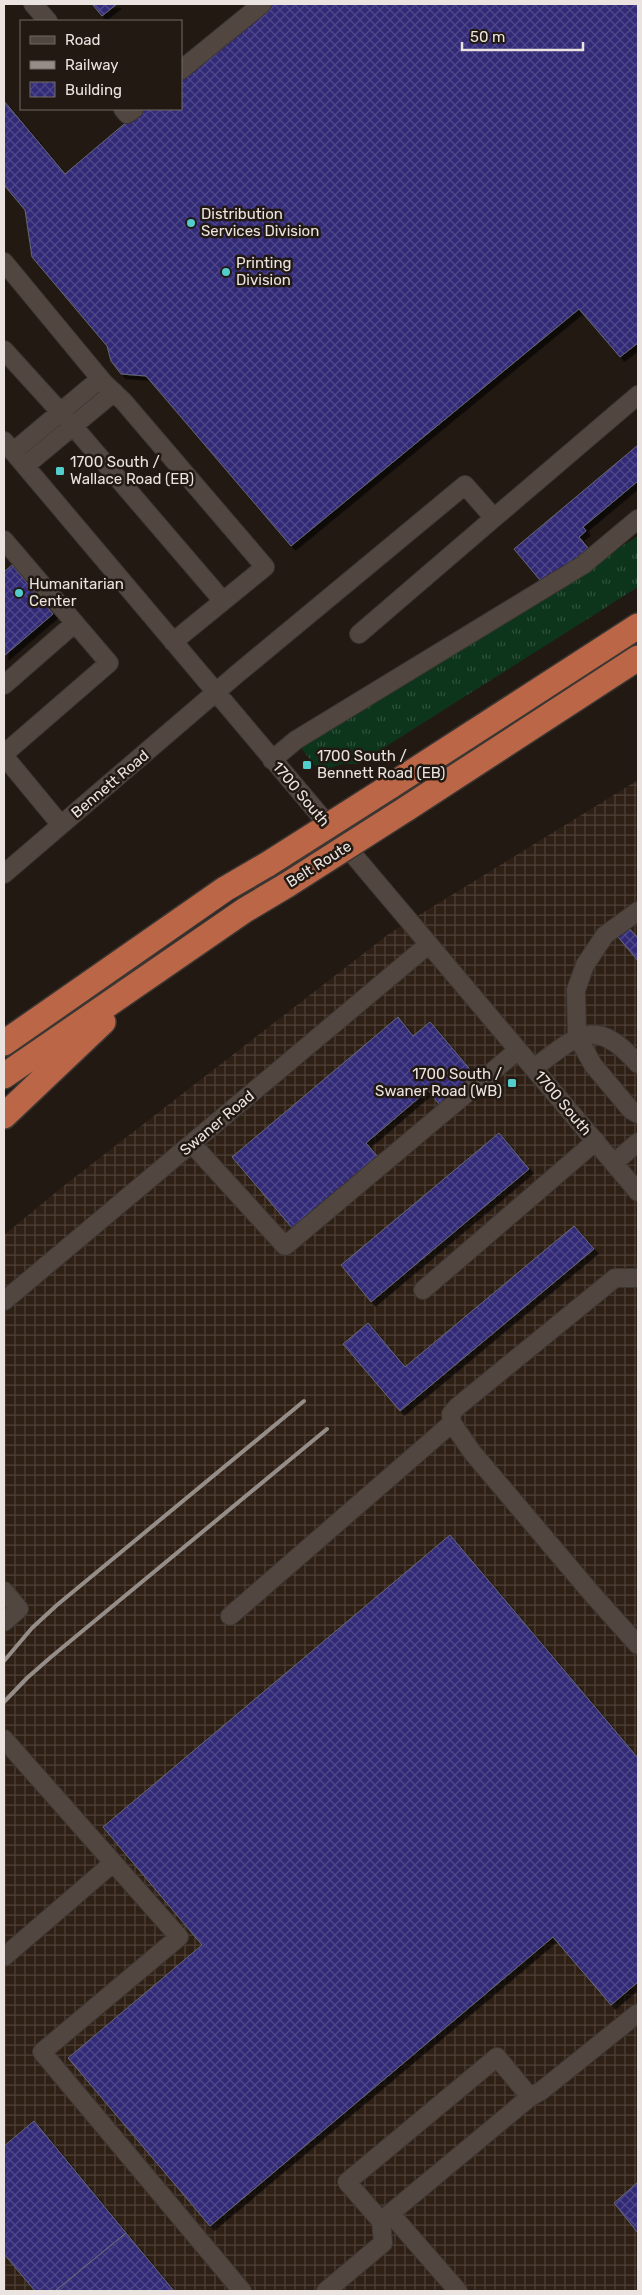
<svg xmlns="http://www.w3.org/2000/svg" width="642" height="2295" font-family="Rubik,sans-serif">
<defs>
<pattern id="industrial-grid" width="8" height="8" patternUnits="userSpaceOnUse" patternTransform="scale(1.25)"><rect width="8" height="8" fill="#2f2016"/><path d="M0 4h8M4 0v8" fill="none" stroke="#4d4037"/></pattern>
<pattern id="grass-tufts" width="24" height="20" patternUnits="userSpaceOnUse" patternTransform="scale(1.25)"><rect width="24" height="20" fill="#0d351b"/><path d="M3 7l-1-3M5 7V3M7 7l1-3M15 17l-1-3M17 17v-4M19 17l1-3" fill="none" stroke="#30523c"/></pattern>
<pattern id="building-cross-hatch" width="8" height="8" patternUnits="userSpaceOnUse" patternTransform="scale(1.25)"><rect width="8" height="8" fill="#322b77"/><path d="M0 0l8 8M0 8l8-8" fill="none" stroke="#504a8a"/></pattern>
<filter id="shadow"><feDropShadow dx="4.5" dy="4.5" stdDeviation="0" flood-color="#0009"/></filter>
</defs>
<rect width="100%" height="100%" fill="#221913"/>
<!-- industrial -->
<path fill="url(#industrial-grid)" d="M638,780V2291H4V1235L66,1184L390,933Z"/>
<!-- grass -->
<path fill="url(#grass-tufts)" d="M638,536V587L358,764H341L320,772L301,748Z"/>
<!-- building -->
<path fill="url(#building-cross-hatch)" stroke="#656773" filter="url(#shadow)" d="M92,4H117L102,16Z
M266,4H638V343L620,357L579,309L291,546L146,376L121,374L111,361L107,346L32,257L25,210L4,185V101L65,174L142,109H181V75Z
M638,445V481L583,527L586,531L579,537L588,548L544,585L514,549Z
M12,565L53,614L4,656V572Z
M628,927L638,938V961L618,937Z
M398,1017L413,1036L430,1022L474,1074L439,1104L428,1090L366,1143L378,1157L293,1229L232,1157Z
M499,1133L529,1169L371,1302L341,1265Z
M574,1226L594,1249L400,1411L343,1344L368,1323L405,1367Z
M450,1535L638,1758V1982L611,2005L553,1937L210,2226L68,2058L202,1945L103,1827Z
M34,2121L126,2233L55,2291H35L4,2254V2146Z
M638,2182V2233L614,2203Z
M126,2233L174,2291H55Z"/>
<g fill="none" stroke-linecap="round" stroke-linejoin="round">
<defs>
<path id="minor" d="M33,4L48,21
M181,70L262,4
M123,109L127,114L134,109
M4,262L104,383L124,402L265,567L173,642
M4,350L73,426L223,601
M4,441L638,1192
M13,452L100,379
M25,466L114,392
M494,518L638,395
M4,540L109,663L4,754
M4,685L75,623
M4,756L61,825
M272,760L296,740L583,565L638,519
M4,874L237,674L465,485L494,518L359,634
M638,911L605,935L585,965L576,990L577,1036L593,1065L631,1110L638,1114
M534,1068C578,1035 595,1015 638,1064
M192,1144L285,1246L518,1050
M614,1163L638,1142
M638,1278H615L457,1407L451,1414L452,1423L472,1452L593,1595L638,1645
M423,1290L596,1141
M4,1301L429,944
M4,1591L19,1609L4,1622
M230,1616L452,1423
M4,1739L179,1937L42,2052L242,2291
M4,1957L113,1863
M530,2097L541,2091L638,2013
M390,2213L458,2291
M326,2291L383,2243L381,2221L347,2182L497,2057L530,2097L381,2221"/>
<path id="highway" d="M389,787L638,626
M406,809L638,658
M4,1043L225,889L268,864
M4,1076L245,910L287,885
M4,1116L103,1022"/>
</defs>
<!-- minor casing -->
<use href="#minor" stroke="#3c3633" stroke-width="20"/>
<!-- highway casing -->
<use href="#highway" stroke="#3c3633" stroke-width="28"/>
<!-- minor -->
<use href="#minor" stroke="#524740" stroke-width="18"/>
<!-- highway -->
<use href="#highway" stroke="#bb6646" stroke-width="25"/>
<!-- rail -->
<path stroke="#958d88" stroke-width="4" d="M4,1661L32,1628L57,1605L304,1401
M4,1702L27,1678L51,1657L327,1429"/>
<defs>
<path id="highway-bridge" d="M268,864L389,787
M287,885L406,809"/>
</defs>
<!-- highway-bridge casing -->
<use href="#highway-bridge" stroke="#3c3633" stroke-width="28" stroke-linecap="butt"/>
<!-- highway-bridge -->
<use href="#highway-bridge" stroke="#bb6646" stroke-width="25"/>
</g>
<!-- markers -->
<g fill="#52cdcc" stroke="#221913" stroke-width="2">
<circle cx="191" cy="223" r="5"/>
<circle cx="226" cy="272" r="5"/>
<rect x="55" y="466" width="10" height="10" rx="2.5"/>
<circle cx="19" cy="593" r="5"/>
<rect x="302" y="760" width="10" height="10" rx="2.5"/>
<rect x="507" y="1078" width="10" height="10" rx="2.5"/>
</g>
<g text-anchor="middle" stroke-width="5" stroke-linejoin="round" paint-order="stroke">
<!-- poi labels -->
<g font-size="15" fill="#eae3df" stroke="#221913" text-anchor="start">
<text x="201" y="219">Distribution<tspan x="201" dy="17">Services Division</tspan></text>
<text x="236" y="268">Printing<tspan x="236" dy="17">Division</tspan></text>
<text x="70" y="467">1700 South /<tspan x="70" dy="17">Wallace Road (EB)</tspan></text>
<text x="29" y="589">Humanitarian<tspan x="29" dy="17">Center</tspan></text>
<text x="317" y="761">1700 South /<tspan x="317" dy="17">Bennett Road (EB)</tspan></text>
<text x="502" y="1079" text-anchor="end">1700 South /<tspan x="502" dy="17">Swaner Road (WB)</tspan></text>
</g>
<!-- street labels -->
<g font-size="15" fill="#eae3df" stroke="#221913">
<text transform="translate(110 784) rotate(-40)" y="5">Bennett Road</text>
<text transform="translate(301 794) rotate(50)" y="5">1700 South</text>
<text transform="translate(319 864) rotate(-32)" y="5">Belt Route</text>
<text transform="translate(563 1103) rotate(50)" y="5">1700 South</text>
<text transform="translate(217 1123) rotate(-40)" y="5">Swaner Road</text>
</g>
</g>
<!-- border -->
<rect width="642" height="2295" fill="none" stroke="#eae3df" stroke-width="10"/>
<!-- legend -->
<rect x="20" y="20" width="162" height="90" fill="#221913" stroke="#726a65"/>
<rect x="30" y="36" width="25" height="8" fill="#524740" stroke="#726a65"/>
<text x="65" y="45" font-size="15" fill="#eae3df">Road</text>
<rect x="30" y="61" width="25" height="8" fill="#958d88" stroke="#726a65"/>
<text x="65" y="70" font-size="15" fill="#eae3df">Railway</text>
<rect x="30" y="82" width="25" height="15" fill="url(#building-cross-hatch)" stroke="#726a65"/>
<text x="65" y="95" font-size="15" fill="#eae3df">Building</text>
<!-- scale -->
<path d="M462 42v8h121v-8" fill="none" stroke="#eae3df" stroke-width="2.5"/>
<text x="470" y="42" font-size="15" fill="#eae3df" stroke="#221913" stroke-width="4" paint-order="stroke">50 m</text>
</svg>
